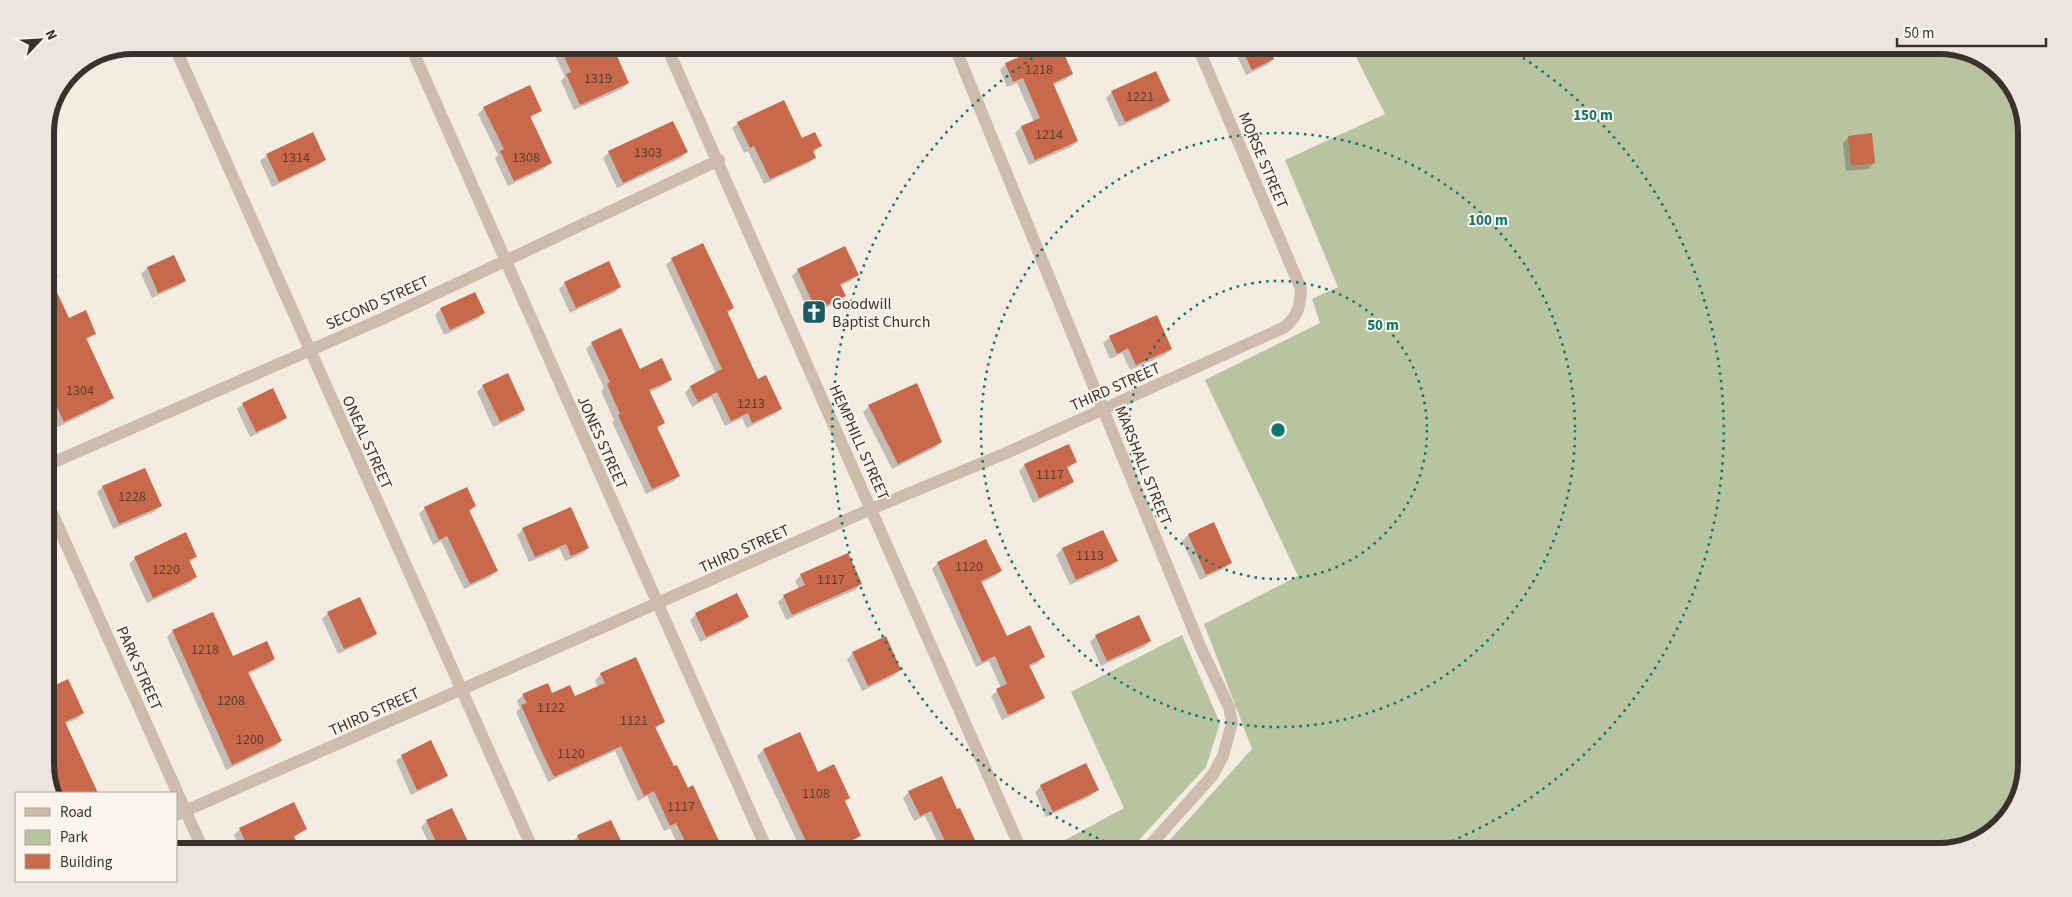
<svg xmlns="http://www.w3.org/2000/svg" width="2072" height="897" font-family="'Source Sans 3',sans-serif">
<rect width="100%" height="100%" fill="#f4ebe1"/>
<!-- green -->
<path fill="#b8c4a0" d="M1350,45H1939L1973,52L2009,80L2027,127V764L2020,798L1988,837L1940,852H1159L1252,749L1204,624L1298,576L1205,380L1320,323L1312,299L1338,287L1285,160L1385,114Z
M1182,635L1220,723L1206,767L1128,852H1043L1124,808L1071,692Z"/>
<!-- shadow -->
<path fill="#0003" d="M550,45H610L628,83L622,89L574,110L561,81L565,77Z
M1050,45H1059L1071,74L1065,80L1052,85L1077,141L1071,147L1029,165L1015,133L1021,127L1034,122L1017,83L1007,87L1000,70L1006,64Z
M1232,45H1266L1273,59L1267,65L1246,75Z
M1112,92L1168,101L1162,107L1119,127L1106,98Z
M484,108L540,111L530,119L550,163L544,169L508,186L495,158L498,155L478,114Z
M738,123L801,139L820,146L813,153L815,157L809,163L764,184L748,151L744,153L732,128Z
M313,134L325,160L319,165L272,187L260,161L266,156Z
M1849,137L1874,163L1868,169L1846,171L1843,143Z
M609,152H686L681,158L617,188L603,158Z
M45,250L58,277L51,283L68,320L95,333L86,341L112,398L106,404L58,427L45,396Z
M174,256L185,281L179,286L152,298L141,274L147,268Z
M672,259L733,308L727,314L758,380L781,409L775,414L747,428L742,418L725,426L711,397L692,407L685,393L690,387L716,374L666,265Z
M798,270L857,275L851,281L840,286L844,296L838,302L810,315L792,276Z
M565,283L620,287L614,293L570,313L559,289Z
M441,309L484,313L478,319L444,335L435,315Z
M1156,316L1171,349L1165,355L1130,370L1122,353L1110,359L1103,343L1109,338Z
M592,343L639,370L671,379L665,385L649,393L663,423L657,429L679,476L673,482L646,494L612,422L614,420L601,391L604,388L586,349Z
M916,384L941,442L935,448L892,469L863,412L869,406Z
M483,386L524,410L518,416L493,427L477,392Z
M243,404L286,417L280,423L250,437L237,409Z
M1076,462L1067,469L1072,482L1066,488L1033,503L1019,471L1025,465Z
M103,487L160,506L154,512L113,529L97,492Z
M475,506L469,512L496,571L490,577L464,589L441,541L433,545L419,514L425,508Z
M1213,524L1231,562L1225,568L1200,580L1182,541L1188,535Z
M523,529L588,548L582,554L565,561L560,549L529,562L517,535Z
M1103,531L1116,561L1110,567L1070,585L1056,555L1062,549Z
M196,556L189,563L196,577L190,583L147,603L129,564L135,558Z
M938,563L1000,571L994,577L981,583L1006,638L1043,657L1038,663L1029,667L1043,698L1037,704L1002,720L991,696L1001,688L989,661L976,667L932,569Z
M801,575L861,584L855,590L786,620L778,602L784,596L799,589L795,581Z
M212,613L233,658L274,659L268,665L248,674L281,741L275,747L226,770L167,637L173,631Z
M328,613L376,633L370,639L338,654L322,619Z
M696,614L747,617L741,623L700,642L690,620Z
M45,617L54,636L45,644Z
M1096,636L1150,641L1144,647L1101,666L1090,642Z
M853,653L900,670L894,676L862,691L847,659Z
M601,674L664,721L655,729L673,768L723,852H681L670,828L664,831L647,796L638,801L615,751L548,782L516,712L520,708L517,701L523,695L552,694L574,698L598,687L595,680Z
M45,685L47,690L83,713L77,719L64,724L95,790L91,793H54L45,770Z
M800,733L817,773L848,798L844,802L859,836L853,842L843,846L846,852H802L757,756L763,750Z
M402,756L446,775L440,781L411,795L396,761Z
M1041,786L1097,790L1091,796L1046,817L1035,792Z
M909,792L956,811L975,841L969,847L959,852H942L925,816L914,821L903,798Z
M427,821L472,852H433L421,827Z
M240,829H306L293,838L300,852H242L234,835Z
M578,836L621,845L613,852H576L572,842Z"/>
<!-- building -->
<path fill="#c8694b" d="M559,45H612L629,83L580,105L566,74L571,72Z
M1047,45H1060L1073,74L1053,83L1078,141L1035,160L1021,126L1040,118L1023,78L1013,82L1005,63Z
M1240,45H1268L1274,59L1252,70Z
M1156,71L1170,101L1125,122L1111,91Z
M530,85L542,111L530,116L552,163L514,181L500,151L504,149L483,107Z
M784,100L802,138L815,132L822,146L813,150L816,158L770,179L754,146L750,148L737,122Z
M673,121L688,152L623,183L608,151Z
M313,132L326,160L279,182L266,154Z
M1872,133L1875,163L1851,166L1848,136Z
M703,243L734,308L727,311L758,379L766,375L782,409L752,423L748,413L731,421L717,392L698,402L690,386L722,369L671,258Z
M845,246L859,275L840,284L846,296L816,310L797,269Z
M174,255L186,281L158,293L147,267Z
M609,261L621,287L576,308L564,282Z
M45,267L69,318L86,310L96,334L86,338L114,398L64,422L45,381Z
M475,292L485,313L450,330L440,308Z
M1157,315L1172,349L1136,365L1128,348L1117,354L1109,336Z
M621,328L640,369L662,358L672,380L649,390L665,423L657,427L680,476L652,489L618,415L620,414L607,384L610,382L591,342Z
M508,373L525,410L500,422L482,385Z
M917,383L942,442L898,464L868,405Z
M273,388L287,418L256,432L242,403Z
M1069,444L1077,462L1067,467L1074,482L1039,498L1024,464Z
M145,468L162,506L119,524L102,486Z
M467,487L476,506L469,510L498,571L470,584L447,536L439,540L424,507Z
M571,507L589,548L571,556L566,544L535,557L522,528Z
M1214,522L1232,563L1206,575L1188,534Z
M1103,530L1118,561L1076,580L1062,548Z
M186,532L197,557L189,560L197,577L153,598L134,557Z
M986,539L1002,571L981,581L1007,636L1030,625L1045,657L1029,665L1045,698L1008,715L996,689L1007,684L995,656L982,662L937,562Z
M848,553L862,584L792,615L783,595L805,585L800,574Z
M737,593L749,617L706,637L695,613Z
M360,597L377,634L344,649L327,612Z
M213,612L233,656L267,641L275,659L248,672L282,741L232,765L172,630Z
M1139,615L1151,641L1107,661L1095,635Z
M886,636L901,670L868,686L852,652Z
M636,657L665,722L655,727L674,766L677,765L688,788L693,785L724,852H690L676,823L670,826L654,791L644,796L621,746L554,777L541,750L521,705L527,703L522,694L548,683L552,693L570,685L575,696L605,683L600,673Z
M68,679L84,713L65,722L98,793H54L45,770V690Z
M800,732L818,772L834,764L850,798L845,801L861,836L843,844L847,852H811L763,749Z
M431,740L448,776L417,790L401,755Z
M1086,763L1099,790L1053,812L1040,785Z
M942,776L957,809L960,808L976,842L954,852H950L931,811L920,816L908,791Z
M294,802L307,829L294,836L301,852H250L239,828Z
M452,808L473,852H441L426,820Z
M611,820L623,845L608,852H585L577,835Z"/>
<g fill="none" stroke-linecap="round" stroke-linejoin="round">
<!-- minor -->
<path stroke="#cdbbac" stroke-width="12" d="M174,45L534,852
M410,45L768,852
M666,45L1022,852
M954,45L1200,646L1229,707L1232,723L1223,756L1212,776L1144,852
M45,466L384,318L719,160
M45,497L204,852
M176,815L871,509L1004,454L1283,328C1298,317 1300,307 1301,289L1197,45"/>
</g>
<!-- distance rings -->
<g fill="none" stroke="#0f766e" stroke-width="2.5" stroke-dasharray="2.5 5">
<circle cx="1278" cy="430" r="149"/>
<circle cx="1278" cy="430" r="297"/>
<path d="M1133 852A446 446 0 0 1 1052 46M1504 46A446 446 0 0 1 1423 852"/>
</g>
<!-- icons -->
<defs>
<symbol id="church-square" viewBox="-11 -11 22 22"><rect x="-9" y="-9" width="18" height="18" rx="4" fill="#1f5a5e" stroke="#fbf5ee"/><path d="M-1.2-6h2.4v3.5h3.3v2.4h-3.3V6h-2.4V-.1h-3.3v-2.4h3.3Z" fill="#fff"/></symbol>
</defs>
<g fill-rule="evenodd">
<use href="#church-square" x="800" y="298" width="28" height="28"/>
</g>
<g text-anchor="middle" stroke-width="4" stroke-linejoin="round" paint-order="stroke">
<!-- number labels -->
<g font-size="14" fill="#5e3e33">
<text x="1039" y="74">1218</text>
<text x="598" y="83">1319</text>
<text x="1140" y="101">1221</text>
<text x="1049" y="139">1214</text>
<text x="648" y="157">1303</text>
<text x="296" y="162">1314</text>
<text x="526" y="162">1308</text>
<text x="80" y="395">1304</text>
<text x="751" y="408">1213</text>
<text x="1050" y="479">1117</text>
<text x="132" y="501">1228</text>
<text x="1090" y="560">1113</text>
<text x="969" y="571">1120</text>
<text x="166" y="574">1220</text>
<text x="831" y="584">1117</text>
<text x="205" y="654">1218</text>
<text x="231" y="705">1208</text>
<text x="551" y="712">1122</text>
<text x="634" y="725">1121</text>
<text x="250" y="744">1200</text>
<text x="571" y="758">1120</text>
<text x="816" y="798">1108</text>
<text x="681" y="811">1117</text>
</g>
<!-- street labels -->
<g font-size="16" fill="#3b302b" stroke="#fbf5ee">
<text transform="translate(1264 160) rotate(67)" y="6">MORSE STREET</text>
<text transform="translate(377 302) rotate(-24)" y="6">SECOND STREET</text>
<text transform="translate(1115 386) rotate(-24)" y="6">THIRD STREET</text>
<text transform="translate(368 442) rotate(66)" y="6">ONEAL STREET</text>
<text transform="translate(603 442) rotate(66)" y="6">JONES STREET</text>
<text transform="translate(860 442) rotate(66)" y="6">HEMPHILL STREET</text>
<text transform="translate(1144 465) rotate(68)" y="6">MARSHALL STREET</text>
<text transform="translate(744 548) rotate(-24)" y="6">THIRD STREET</text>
<text transform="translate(140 668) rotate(66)" y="6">PARK STREET</text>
<text transform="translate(374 711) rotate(-24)" y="6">THIRD STREET</text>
</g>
<!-- poi labels -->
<g font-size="16" fill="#3b302b" stroke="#fbf5ee" text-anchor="start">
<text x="832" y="309">Goodwill<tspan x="832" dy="18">Baptist Church</tspan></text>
</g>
</g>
<!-- crop -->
<path d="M0 0H2072V897H0ZM133 54H1939A79 79 0 0 1 2018 133V764A79 79 0 0 1 1939 843H133A79 79 0 0 1 54 764V133A79 79 0 0 1 133 54Z" fill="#ece5de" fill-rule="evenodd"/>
<path fill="none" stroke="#3b302b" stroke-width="6" d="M133 54H1939A79 79 0 0 1 2018 133V764A79 79 0 0 1 1939 843H133A79 79 0 0 1 54 764V133A79 79 0 0 1 133 54Z"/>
<circle cx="1278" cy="430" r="8" fill="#0f766e" stroke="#fbf5ee" stroke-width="2.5"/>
<g font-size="15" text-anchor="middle" font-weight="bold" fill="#0f766e" stroke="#fbf5ee" stroke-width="4" stroke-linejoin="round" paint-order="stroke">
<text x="1593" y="120">150 m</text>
<text x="1488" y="225">100 m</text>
<text x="1383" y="330">50 m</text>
</g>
<!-- legend -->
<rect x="15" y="792" width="162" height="90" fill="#fbf5ee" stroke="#aea6a0"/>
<rect x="25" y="808" width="25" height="8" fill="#cdbbac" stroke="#aea6a0"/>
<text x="60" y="817" font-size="15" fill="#3b302b">Road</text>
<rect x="25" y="830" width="25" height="15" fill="#b8c4a0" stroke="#aea6a0"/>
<text x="60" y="842" font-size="15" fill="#3b302b">Park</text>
<rect x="25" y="854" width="25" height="15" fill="#c8694b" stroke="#aea6a0"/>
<text x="60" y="867" font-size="15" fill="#3b302b">Building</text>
<!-- north arrow -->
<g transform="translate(40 40) rotate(65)" stroke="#fbf5ee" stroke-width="4" paint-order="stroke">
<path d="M0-4L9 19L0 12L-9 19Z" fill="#3b302b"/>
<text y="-8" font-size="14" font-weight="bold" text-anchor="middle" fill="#3b302b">N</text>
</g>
<!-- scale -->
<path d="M1897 38v8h149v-8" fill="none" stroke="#3b302b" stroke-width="2.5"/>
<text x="1904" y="38" font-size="15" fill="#3b302b" stroke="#fbf5ee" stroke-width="4" paint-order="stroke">50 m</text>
</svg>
